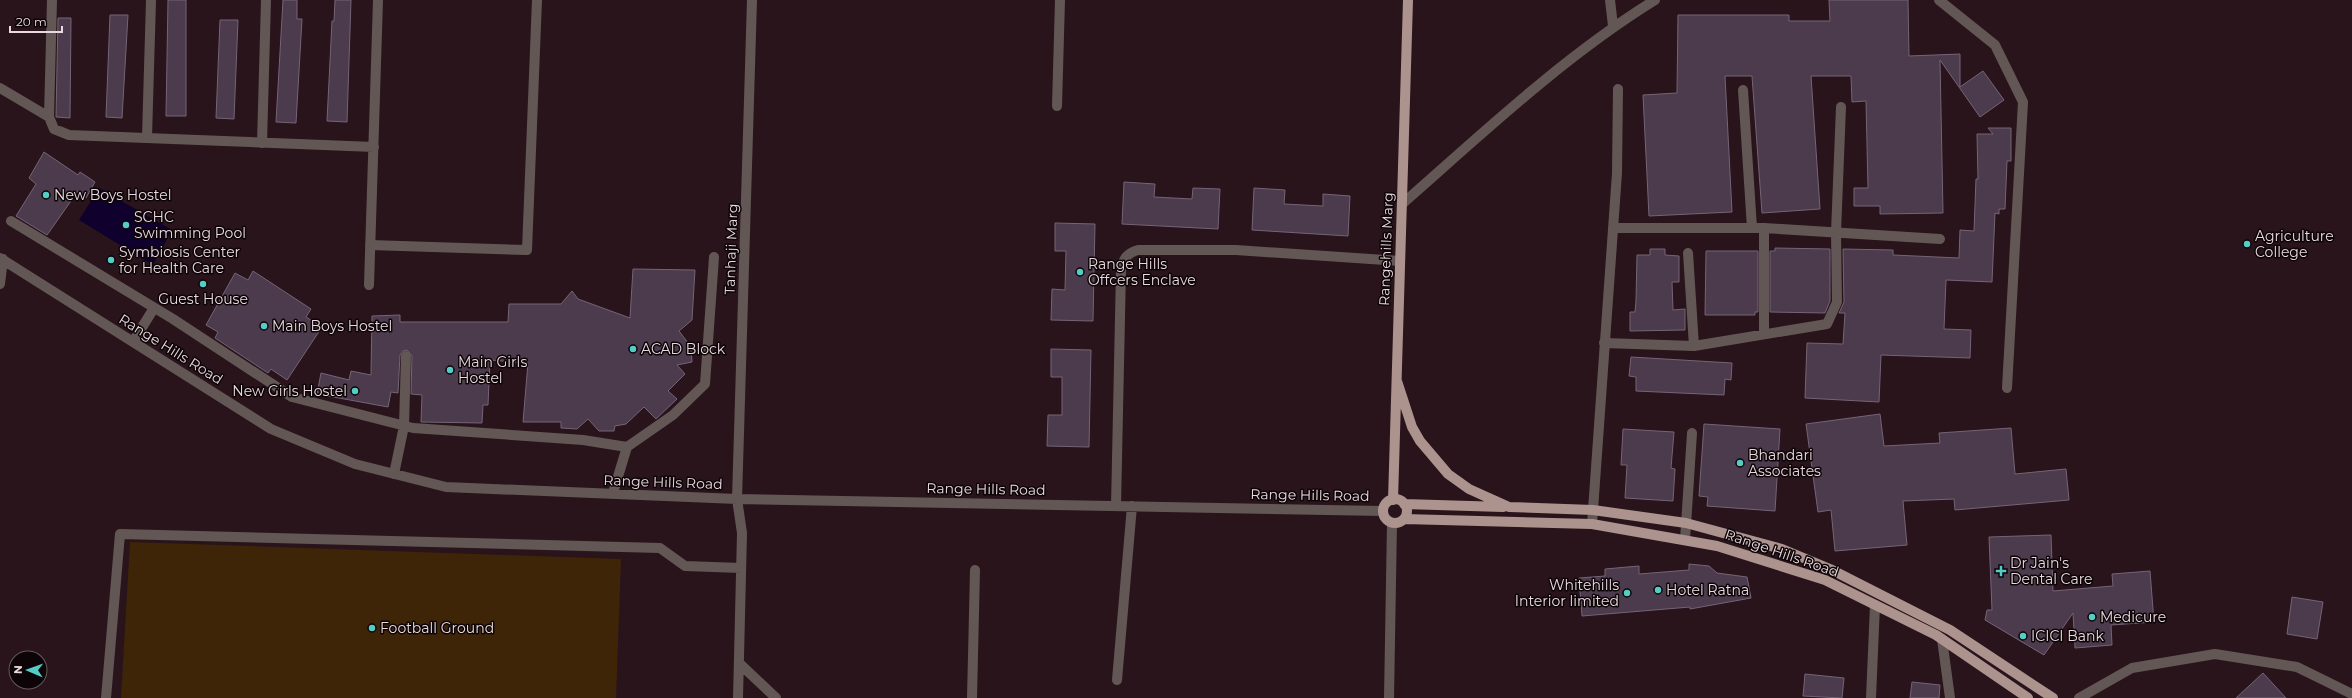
<svg xmlns="http://www.w3.org/2000/svg" width="2352" height="698" font-family="Montserrat,sans-serif">
<rect width="100%" height="100%" fill="#29141c"/>
<!-- green -->
<path fill="#3f2507" d="M130,542L621,559L616,698H121Z"/>
<!-- water -->
<path fill="#0f002d" d="M99,188L172,230L153,265L79,220Z"/>
<!-- building -->
<path fill="#4b3b4c" stroke="#756476" d="M168,0H186V116H166Z
M283,0H297V19H302L296,123L276,122Z
M335,0H351L347,122L327,121L332,21H334Z
M1829,0H1908L1909,56L1960,54V87L1983,71L2004,100L1980,117L1940,60L1943,213L1880,214V206H1854V188H1868L1866,101L1852,102L1851,76H1811L1820,209L1762,213L1752,76H1725L1732,212L1649,216L1643,95L1677,93L1678,15H1789V21H1830Z
M110,15H128L122,118L106,117Z
M58,18H71L70,118L56,117Z
M220,20H238L234,119L216,118Z
M1988,128H2011V161H2007L2005,209H1999V214L1995,213L1992,282L1946,280L1944,329L1971,330L1970,358L1881,355L1879,402L1805,398L1807,343L1843,344L1845,313H1839L1844,302L1843,249L1893,250V255L1959,258L1960,230L1974,231L1976,179H1978L1977,134H1993Z
M44,152L78,175L80,172L95,182L86,198L78,191L47,235L16,216L36,184L29,178Z
M1124,182L1155,184L1154,197L1192,199L1193,188L1220,189L1218,229L1122,224Z
M1254,188L1285,190L1284,204L1323,206V194L1350,196L1348,236L1252,230Z
M1055,223L1095,224L1093,321L1051,320L1052,289L1065,290L1066,251H1055Z
M1775,248L1830,249V301L1825,313L1770,312V251H1775Z
M1650,249H1665V255L1679,256V282H1672L1673,310L1685,309V330L1630,331V312H1635L1636,301L1637,255H1650Z
M1706,251H1758V312H1755V315H1705Z
M633,269L695,270L692,320L679,331L691,347L692,362L677,365L685,374L668,391L677,399L656,419L644,407L626,424L615,426L614,431H599L588,419L577,429L561,428V422H523L528,363L490,360L488,405H483L482,423L421,422L422,395L411,394L412,356L407,350L403,351L400,355L398,393L391,392L388,407L317,394L321,373L349,380L351,371L371,375L372,316L400,315V322H508L509,304H561L572,291L578,299L630,318Z
M253,271L311,309L306,317L322,327L287,380L271,369L268,373L215,338L218,332L206,325L235,273L248,280Z
M1051,349L1091,350L1089,447L1047,446L1048,415H1062V377H1051Z
M1631,357L1732,363L1731,380L1725,379L1724,395L1636,391V377L1629,376Z
M1880,414L1884,446L1940,443L1939,433L2011,428L2015,474L2066,469L2069,500L1955,510L1954,499L1903,501L1907,545L1835,551L1831,510L1818,512L1806,424Z
M1704,424L1780,429L1775,511L1707,506L1708,497L1699,496Z
M1623,429L1674,432L1671,468L1675,469L1673,501L1625,498L1627,465H1621Z
M2051,535L2053,591L2113,586L2112,574L2150,571L2154,622L2111,625L2112,645L2075,648L2073,613L2044,655L1985,620L1987,610H1992L1989,537Z
M1689,564L1709,566L1717,573L1747,577L1751,598L1690,609V607L1582,616L1579,578L1605,576V569L1639,566V574L1689,570Z
M2292,597L2323,602L2317,639L2287,634Z
M2263,673L2286,698H2236Z
M1805,674L1844,678L1842,698L1803,696Z
M1912,682L1940,685L1939,698H1910Z"/>
<g fill="none" stroke-linecap="round" stroke-linejoin="round">
<!-- minor -->
<path stroke="#635755" stroke-width="10" d="M52,0L49,117L54,129L69,135L374,147
M1610,0L1613,26
M1939,0L1995,45L2023,102L2007,388
M0,88L49,117
M1743,90L1752,228
M1057,106L1060,0
M147,137L151,0
M262,143L266,0
M1402,204C1483,133 1563,57 1655,0
M11,221L173,319L292,397L413,428L583,440L627,447
M1613,228H1764L1940,239
M1764,228V334
M370,245L527,250L537,0
M1688,253L1694,346
M0,258L271,429L355,464L446,487L737,499L1383,511
M0,284L3,259
M369,285L378,0
M133,342L154,308
M1604,343L1694,346L1827,324L1837,302L1836,232L1841,107
M394,474L404,426L406,356
M613,493L627,447L673,415L705,384L714,257
M1116,506L1121,270C1123,259 1127,253 1138,250H1236L1400,261
M1592,524L1617,173L1618,89
M1685,540L1692,433
M1942,639L1950,698
M739,663L776,698
M1117,680L1132,506
M106,698L120,534L660,548L685,566L741,568
M738,698L742,533L737,499L752,0
M972,698L975,570
M1389,698L1392,523
M1871,698L1875,605
M2079,698L2132,668L2215,654L2297,667L2352,694"/>
<!-- major -->
<path stroke="#ac938e" stroke-width="10" d="M1397,381L1412,427L1420,441L1448,474L1469,489L1509,507L1593,510L1686,523L1782,549L1830,569L1950,630L2053,698
M1383 511a12 12 0 1 1 24 0a12 12 0 1 1-24 0Z
M1393,500L1408,0
M1404,504L1503,507
M1404,519L1592,524L1717,546L1825,580L1936,635L2028,698"/>
</g>
<!-- markers -->
<g fill="#54cdc7" stroke="#0c0406" stroke-width="1.5">
<circle cx="46" cy="195" r="4"/>
<circle cx="126" cy="225" r="4"/>
<circle cx="2247" cy="244" r="4"/>
<circle cx="111" cy="260" r="4"/>
<circle cx="1080" cy="272" r="4"/>
<circle cx="203" cy="284" r="4"/>
<circle cx="264" cy="326" r="4"/>
<circle cx="633" cy="349" r="4"/>
<circle cx="450" cy="370" r="4"/>
<circle cx="355" cy="391" r="4"/>
<circle cx="1740" cy="463" r="4"/>
<path d="M1999 565h4v4h4v4h-4v4h-4v-4h-4v-4h4z"/>
<circle cx="1658" cy="590" r="4"/>
<circle cx="1627" cy="593" r="4"/>
<circle cx="2092" cy="617" r="4"/>
<circle cx="372" cy="628" r="4"/>
<circle cx="2023" cy="636" r="4"/>
</g>
<g text-anchor="middle" stroke-width="3" stroke-linejoin="round" paint-order="stroke">
<!-- poi labels -->
<g font-size="14" fill="#eadadf" stroke="#0c0406" text-anchor="start">
<text x="54" y="200">New Boys Hostel</text>
<text x="134" y="222">SCHC<tspan x="134" dy="16">Swimming Pool</tspan></text>
<text x="2255" y="241">Agriculture<tspan x="2255" dy="16">College</tspan></text>
<text x="119" y="257">Symbiosis Center<tspan x="119" dy="16">for Health Care</tspan></text>
<text x="1088" y="269">Range Hills<tspan x="1088" dy="16">Offcers Enclave</tspan></text>
<text x="203" y="304" text-anchor="middle">Guest House</text>
<text x="272" y="331">Main Boys Hostel</text>
<text x="641" y="354">ACAD Block</text>
<text x="458" y="367">Main Girls<tspan x="458" dy="16">Hostel</tspan></text>
<text x="347" y="396" text-anchor="end">New Girls Hostel</text>
<text x="1748" y="460">Bhandari<tspan x="1748" dy="16">Associates</tspan></text>
<text x="2010" y="568">Dr Jain's<tspan x="2010" dy="16">Dental Care</tspan></text>
<text x="1619" y="590" text-anchor="end">Whitehills<tspan x="1619" dy="16">Interior limited</tspan></text>
<text x="1666" y="595">Hotel Ratna</text>
<text x="2100" y="622">Medicure</text>
<text x="380" y="633">Football Ground</text>
<text x="2031" y="641">ICICI Bank</text>
</g>
<!-- street labels -->
<g font-size="14" fill="#eadadf" stroke="#0c0406">
<text transform="translate(731 249) rotate(-88)" y="5">Tanhaji Marg</text>
<text transform="translate(1386 249) rotate(-88)" y="5">Rangehills Marg</text>
<text transform="translate(171 349) rotate(32)" y="5">Range Hills Road</text>
<text transform="translate(663 482) rotate(2)" y="5">Range Hills Road</text>
<text transform="translate(986 489) rotate(1)" y="5">Range Hills Road</text>
<text transform="translate(1310 495) rotate(1)" y="5">Range Hills Road</text>
<text transform="translate(1782 553) rotate(19)" y="5">Range Hills Road</text>
</g>
</g>
<!-- north arrow -->
<g transform="translate(28 670) rotate(272)"><circle r="19" fill="#0c0406" stroke="#655a5d"/>
<path d="M0-3L7 15L0 10L-7 15Z" fill="#54cdc7"/>
<text y="-6" font-size="11" font-weight="bold" text-anchor="middle" fill="#eadadf">N</text>
</g>
<!-- scale -->
<path d="M10 26v6h52v-6" fill="none" stroke="#eadadf" stroke-width="2"/>
<text x="16" y="26" font-size="12" fill="#eadadf" stroke="#0c0406" stroke-width="3" paint-order="stroke">20 m</text>
</svg>
